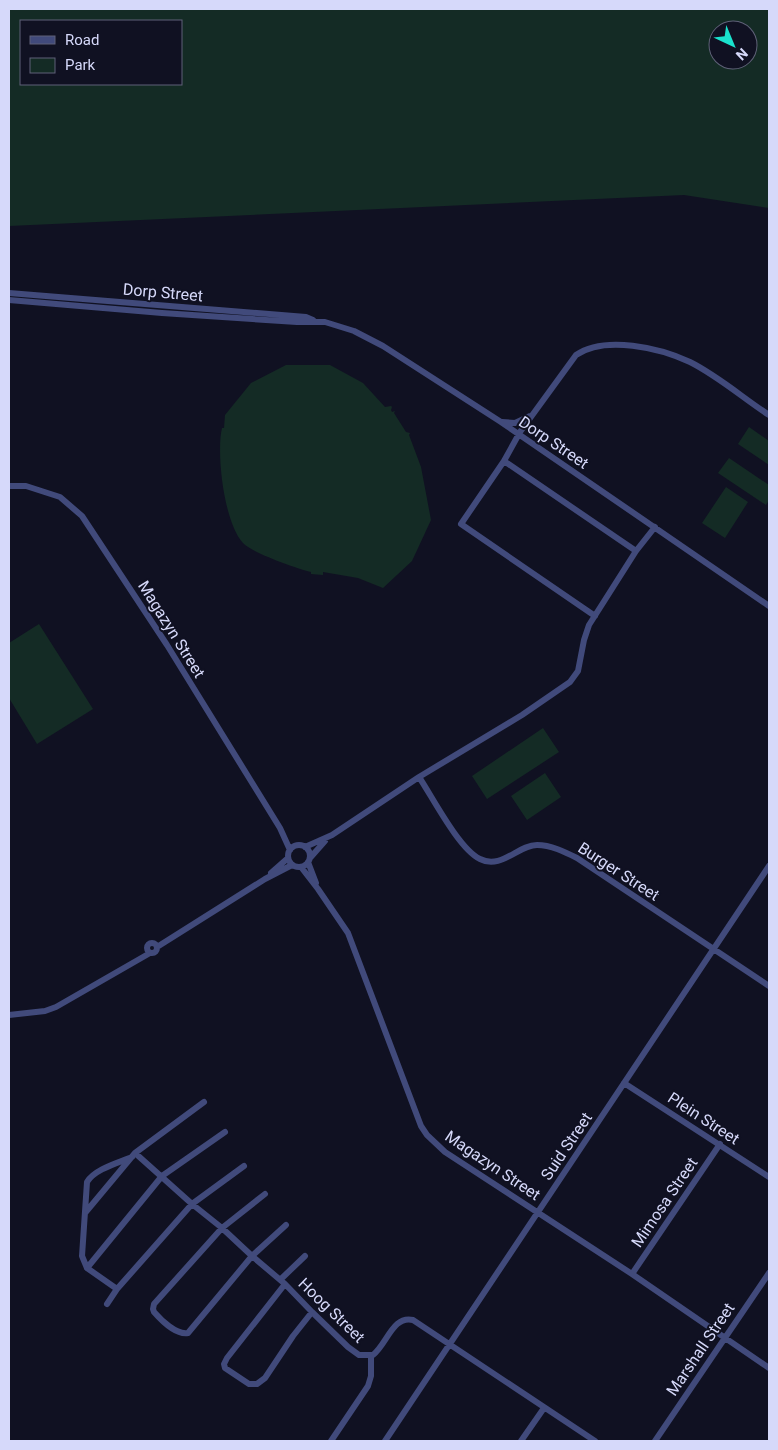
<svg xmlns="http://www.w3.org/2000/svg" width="778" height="1450" font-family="Roboto,sans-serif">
<rect width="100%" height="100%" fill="#101122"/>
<!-- green -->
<path fill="#142b25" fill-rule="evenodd" d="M9,9H769V208L684,195L9,226ZM181,21V84H21V21ZM718,30H748V60H718Z
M286,365H330L363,383L385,407L391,406L392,407L391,410L392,412L395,411L394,413L406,432L410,433L409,435L421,467L431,520L412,561L383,588L358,578L323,572V575L311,574V572C298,569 252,553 243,543C224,523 216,453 222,428H224L225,415L251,383Z
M749,427L769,441V465L738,444Z
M729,458L769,485V500L766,505L718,473Z
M726,487L748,502L725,538L702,523Z
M39,624L93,709L37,744L9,698V643Z
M543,728L559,752L487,799L472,776Z
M545,773L561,797L527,820L511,796Z"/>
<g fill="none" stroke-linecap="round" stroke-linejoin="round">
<!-- minor -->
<path stroke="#414a7b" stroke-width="6" d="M9,293L306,317L313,320
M9,300L162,313L297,322H325L354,331L383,346L501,422L769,606
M502,422L515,423L530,416
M504,461L636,551
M9,486H26L60,497L82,516L167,645L280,828L290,850
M595,616L461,524L504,461L520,432L576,355C605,335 660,348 690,362C718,376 743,398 769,415
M419,777C433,798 459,849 480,859C501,870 518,845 537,845C551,845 565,852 577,858L769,986
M288 856a11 11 0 1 1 22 0a11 11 0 1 1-22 0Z
M305,847L332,835L419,777L522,715L570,682L578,671L584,640L589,625L636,551L655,527
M310,858L325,841
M308,862L316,883
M301,867L318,889L348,933L421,1126L427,1135L445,1152L632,1274L769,1368
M271,873L288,858
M147 948a5 5 0 1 1 10 0a5 5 0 1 1-10 0Z
M157,947L265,879L292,865
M9,1015L45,1011L56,1007L150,953
M624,1083L769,1177
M135,1153L192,1204L222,1228L252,1256L285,1284L312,1312L348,1347L359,1355H373C387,1344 393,1315 413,1320L595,1441
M132,1157C118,1163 95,1169 87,1182L82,1256L87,1268L162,1176L225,1132
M265,1194L222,1228L154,1304L153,1309L154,1312C161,1320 176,1335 188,1333L252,1256L286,1225
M85,1213L135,1153L204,1102
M87,1268L117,1289
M632,1274L720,1144
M281,1279L305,1256
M285,1284L227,1358L224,1364L225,1368L249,1384H257L265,1378L293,1336L312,1312
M107,1304L117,1289L192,1204L244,1166
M331,1441L368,1386L371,1376V1356
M385,1441L769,866
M521,1441L544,1408
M655,1441L769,1273"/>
</g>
<g text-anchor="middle" stroke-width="4" stroke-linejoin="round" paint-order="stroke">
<!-- street labels -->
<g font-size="16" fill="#d6d9fa" stroke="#101122">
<text transform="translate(163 292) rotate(5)" y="6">Dorp Street</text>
<text transform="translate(554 442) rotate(34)" y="6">Dorp Street</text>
<text transform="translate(172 629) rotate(58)" y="6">Magazyn Street</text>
<text transform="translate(619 871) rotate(33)" y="6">Burger Street</text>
<text transform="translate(704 1118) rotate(33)" y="6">Plein Street</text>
<text transform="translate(566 1146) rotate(-56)" y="6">Suid Street</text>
<text transform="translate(493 1165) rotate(34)" y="6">Magazyn Street</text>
<text transform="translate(664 1202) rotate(-56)" y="6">Mimosa Street</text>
<text transform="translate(332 1310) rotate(44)" y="6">Hoog Street</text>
<text transform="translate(700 1349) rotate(-56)" y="6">Marshall Street</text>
</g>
</g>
<!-- border -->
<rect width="778" height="1450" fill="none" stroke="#d6d9fa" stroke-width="20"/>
<!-- legend -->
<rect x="20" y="20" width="162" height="65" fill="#101122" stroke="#5f6178"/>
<rect x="30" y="36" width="25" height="8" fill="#414a7b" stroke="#5f6178"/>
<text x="65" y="45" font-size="15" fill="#d6d9fa">Road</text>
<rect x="30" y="58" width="25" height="15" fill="#142b25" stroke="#5f6178"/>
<text x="65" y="70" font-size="15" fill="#d6d9fa">Park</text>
<!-- north arrow -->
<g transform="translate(733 45) rotate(136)"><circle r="24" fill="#101122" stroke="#5f6178"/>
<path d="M0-4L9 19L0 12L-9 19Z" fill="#1ae2cd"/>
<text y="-8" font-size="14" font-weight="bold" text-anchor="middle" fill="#d6d9fa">N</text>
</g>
</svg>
